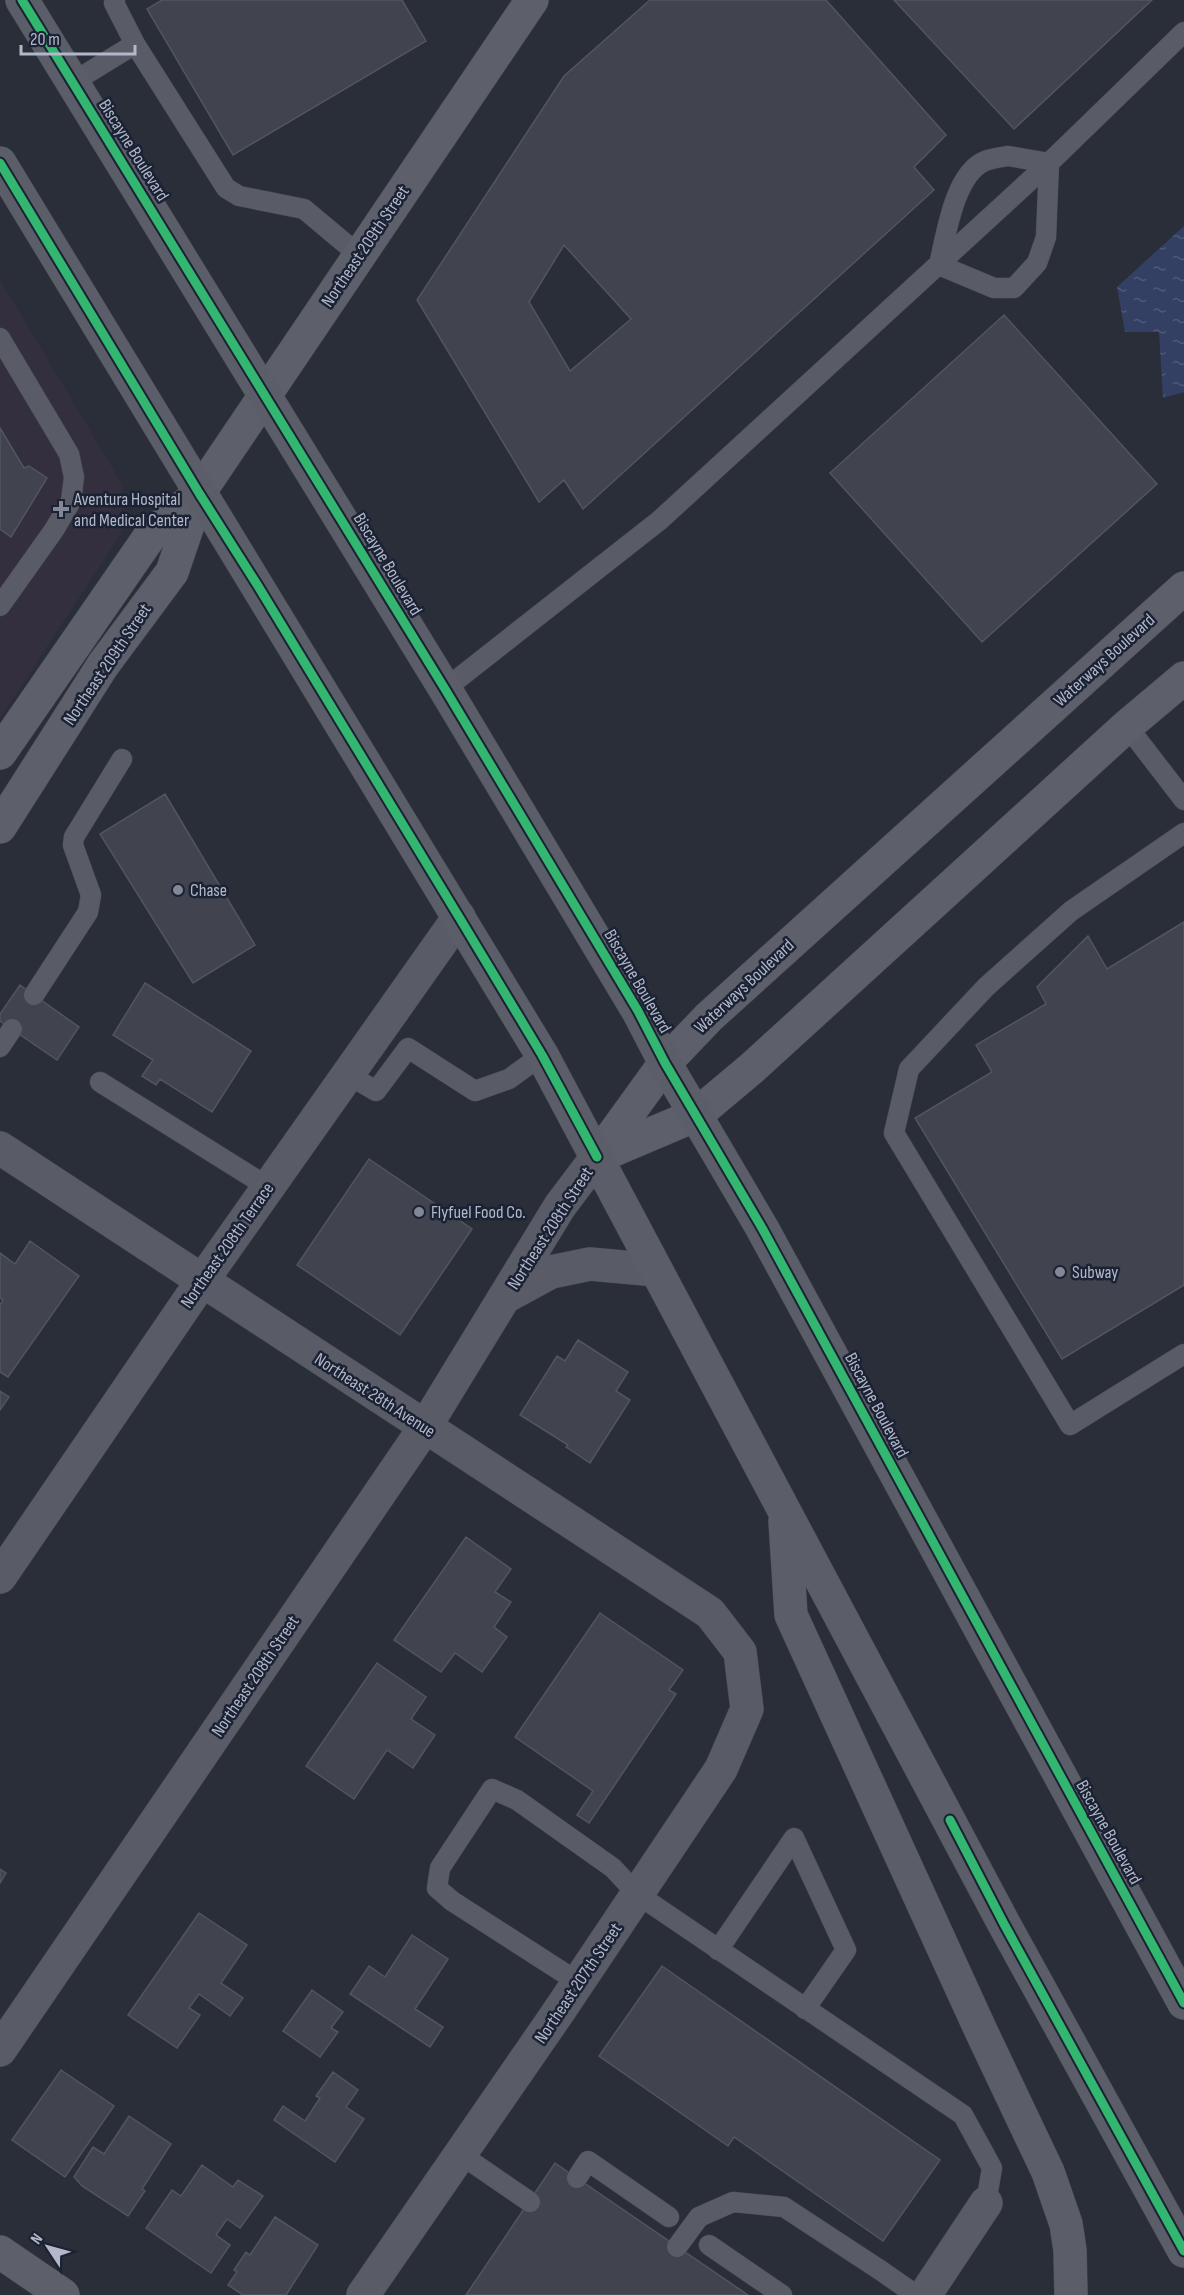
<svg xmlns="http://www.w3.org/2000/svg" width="1184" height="2295" font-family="'Sofia Sans Condensed',sans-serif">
<defs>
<pattern id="water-ripples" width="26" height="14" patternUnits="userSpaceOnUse" patternTransform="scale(1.5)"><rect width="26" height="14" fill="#334064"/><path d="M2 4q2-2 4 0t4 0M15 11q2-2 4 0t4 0" fill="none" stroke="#4e5a79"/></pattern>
</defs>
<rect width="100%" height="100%" fill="#292e39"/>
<!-- medical -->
<path fill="#332f3f" d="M0,280L122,484L121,534L0,718Z"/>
<!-- water -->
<path fill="url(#water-ripples)" d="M1184,226V392L1163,398L1159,332H1125L1117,287Z"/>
<!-- building -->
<path fill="#41444e" stroke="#515560" stroke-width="1.5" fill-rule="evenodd" d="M162,0H402L426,41L233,155L147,9Z
M650,0H826L946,135L914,167L934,190L583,509L564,480L539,502L417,300L564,76ZM564,245L631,319L570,371L529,302Z
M894,0H1152L1014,129Z
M1004,315L1157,484L982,642L830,473Z
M0,428L24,468L29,466L47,478L11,537L0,529Z
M165,794L255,945L193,983L100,834Z
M1184,922V1285L1062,1359L915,1118L992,1072L976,1045L1046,1004L1037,987L1088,936L1107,969Z
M145,983L251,1051L212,1112L160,1079L156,1085L142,1076L153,1060L113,1035Z
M20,985L79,1027L57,1060L0,1021V1014Z
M369,1159L472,1229L400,1335L297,1265Z
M30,1241L79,1276L8,1377L0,1372V1305L3,1300L0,1298V1253L15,1264Z
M578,1340L628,1372L616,1391L630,1400L590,1463L566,1447L568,1445L520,1415L557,1356L565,1361Z
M0,1391L9,1397L0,1410Z
M466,1537L511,1569L495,1592L511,1602L494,1627L507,1637L482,1672L455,1653L441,1672L394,1640Z
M600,1613L683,1670L669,1690L676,1694L589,1823L577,1815L593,1791L515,1737Z
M377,1663L426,1697L411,1719L435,1735L413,1768L387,1750L354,1799L306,1766Z
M0,1869L6,1873L0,1883Z
M199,1913L247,1945L221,1983L243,1998L230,2016L199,1994L189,2008L200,2015L177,2048L128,2015Z
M412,1935L448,1959L415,2009L443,2027L430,2047L350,1994L369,1966L385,1977Z
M662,1966L940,2160L883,2241L734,2137L728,2146L599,2056Z
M312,1990L343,2012L331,2028L338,2032L320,2057L283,2031Z
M61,2070L114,2106L65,2177L12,2140Z
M333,2072L358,2090L346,2107L364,2119L335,2162L274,2120L283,2106L305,2121L320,2098L316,2096Z
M129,2116L171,2144L142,2189L145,2191L128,2216L82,2186L74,2177L93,2147L104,2154Z
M555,2163L748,2295H466Z
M202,2165L233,2187L238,2180L263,2196L240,2228L227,2219L216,2235L230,2245L211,2273L146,2228L172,2190L181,2196Z
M275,2217L318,2245L286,2295H243L228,2285L237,2272L234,2270L246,2252L250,2255Z"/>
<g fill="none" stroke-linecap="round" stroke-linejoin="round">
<defs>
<path id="lane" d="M115,0L114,3L135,44L226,188L239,196L304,209L359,255
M73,82L135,44
M1008,156L1049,163L1046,237L1037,263L1014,288H994L939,265C946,236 954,174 985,161C992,158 1001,157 1008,156Z
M0,338L69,454L74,477L71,501L54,530L0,606
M445,689L660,520L1049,163L1184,32
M1127,726L1184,800
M1184,833L1071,911L986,987L909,1069L894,1133L1070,1425L1184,1354
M34,995L88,912L91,895L73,845L74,837L122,759
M0,1047L12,1029
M347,1074L376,1091L408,1048L475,1091L509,1079L542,1055
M100,1082L268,1187
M718,1950L794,1838L846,1950L805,2009
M578,1982L452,1901L437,1888L440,1868L492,1789L517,1800L613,1868L637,1894L963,2115L992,2168L986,2203
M460,2154L530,2202
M577,2178L588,2161L669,2217
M709,2245L782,2295
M880,2270L916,2295"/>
<path id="street" d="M0,1148L710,1613L740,1652L747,1709L721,1769L557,2014L363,2295
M505,1297L551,1272L590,1264L656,1270
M0,1577L202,1281L459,917
M0,2050L425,1427L560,1206L597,1157
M925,2295L986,2203"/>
<path id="secondary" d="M0,753L150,536L198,494
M0,827L103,665L172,572L199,493L532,0
M597,1157L665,1063L709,1017L1184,588
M597,1157L696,1115L752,1068L1127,726L1184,678
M0,2252L63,2295"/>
<path id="primary" d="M22,0L445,689L638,1011L665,1063L762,1228L1184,2003
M0,163L542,1055L1004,1924L1184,2251
M785,1521L791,1615L982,2033L1048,2172L1066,2224L1070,2250L1071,2295"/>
</defs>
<!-- lane casing -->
<use href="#lane" stroke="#454952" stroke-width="21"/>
<!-- street casing -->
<use href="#street" stroke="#454952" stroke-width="34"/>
<!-- secondary casing -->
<use href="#secondary" stroke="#454952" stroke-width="34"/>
<!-- primary casing -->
<use href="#primary" stroke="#464b55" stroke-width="34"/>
<!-- lane -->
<use href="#lane" stroke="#595c66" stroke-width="20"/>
<!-- street -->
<use href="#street" stroke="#595c66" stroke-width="33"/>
<!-- secondary -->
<use href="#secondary" stroke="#5d606b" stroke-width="33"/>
<!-- primary -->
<use href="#primary" stroke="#5b5e68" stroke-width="33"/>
<defs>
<path id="lane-bridge" d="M677,2247L699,2217L733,2202L784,2207L880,2270"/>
</defs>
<!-- lane-bridge casing -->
<use href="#lane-bridge" stroke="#454952" stroke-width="21" stroke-linecap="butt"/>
<!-- lane-bridge -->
<use href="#lane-bridge" stroke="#595c66" stroke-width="20"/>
<defs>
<path id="cycleway" d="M22,0L445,689L638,1011L665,1063L762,1228L1184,2003
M0,163L199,493L258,586L459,917L542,1055L597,1157
M950,1820L1004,1924L1184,2251"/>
</defs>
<!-- cycleway casing -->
<use href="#cycleway" stroke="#1b2234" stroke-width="13"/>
<!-- cycleway -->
<use href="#cycleway" stroke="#33b770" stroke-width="9"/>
</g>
<!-- markers -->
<g fill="#828897" stroke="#1b2234" stroke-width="2">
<path d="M58 500h6v6h6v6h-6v6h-6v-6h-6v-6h6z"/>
<circle cx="178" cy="890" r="6"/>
<circle cx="419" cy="1212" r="6"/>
<circle cx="1060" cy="1272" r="6"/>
</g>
<g text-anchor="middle" stroke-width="5" stroke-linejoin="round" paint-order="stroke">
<!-- street labels -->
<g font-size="18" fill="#b2b8ca" stroke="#1b2234">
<text transform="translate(134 150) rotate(58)" y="6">Biscayne Boulevard</text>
<text transform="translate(365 246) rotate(-56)" y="6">Northeast 209th Street</text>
<text transform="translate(388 564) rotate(59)" y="6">Biscayne Boulevard</text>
<text transform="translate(1104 660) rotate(-42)" y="6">Waterways Boulevard</text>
<text transform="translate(107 664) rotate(-56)" y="6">Northeast 209th Street</text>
<text transform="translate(638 981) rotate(60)" y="6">Biscayne Boulevard</text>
<text transform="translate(744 986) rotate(-43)" y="6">Waterways Boulevard</text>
<text transform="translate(550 1228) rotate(-57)" y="6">Northeast 208th Street</text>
<text transform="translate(227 1245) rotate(-55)" y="6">Northeast 208th Terrace</text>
<text transform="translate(375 1395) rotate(33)" y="6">Northeast 28th Avenue</text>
<text transform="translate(877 1405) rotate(62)" y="6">Biscayne Boulevard</text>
<text transform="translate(255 1676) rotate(-56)" y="6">Northeast 208th Street</text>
<text transform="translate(1109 1832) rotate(61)" y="6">Biscayne Boulevard</text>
<text transform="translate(578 1983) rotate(-56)" y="6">Northeast 207th Street</text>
</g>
<!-- poi labels -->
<g font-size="18" fill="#b2b8ca" stroke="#1b2234" text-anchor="start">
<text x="74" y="505">Aventura Hospital<tspan x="74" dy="21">and Medical Center</tspan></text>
<text x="190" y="896">Chase</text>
<text x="431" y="1218">Flyfuel Food Co.</text>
<text x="1072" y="1278">Subway</text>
</g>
</g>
<!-- north arrow -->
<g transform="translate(48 2247) rotate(306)" stroke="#1b2234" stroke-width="4.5" paint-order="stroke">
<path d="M0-4.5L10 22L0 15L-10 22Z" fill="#b2b8ca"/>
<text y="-9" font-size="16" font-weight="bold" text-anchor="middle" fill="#b2b8ca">N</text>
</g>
<!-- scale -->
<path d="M21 45v9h114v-9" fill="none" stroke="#b2b8ca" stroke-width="3"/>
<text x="30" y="45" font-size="18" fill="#b2b8ca" stroke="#1b2234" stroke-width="4.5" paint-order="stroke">20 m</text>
</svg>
